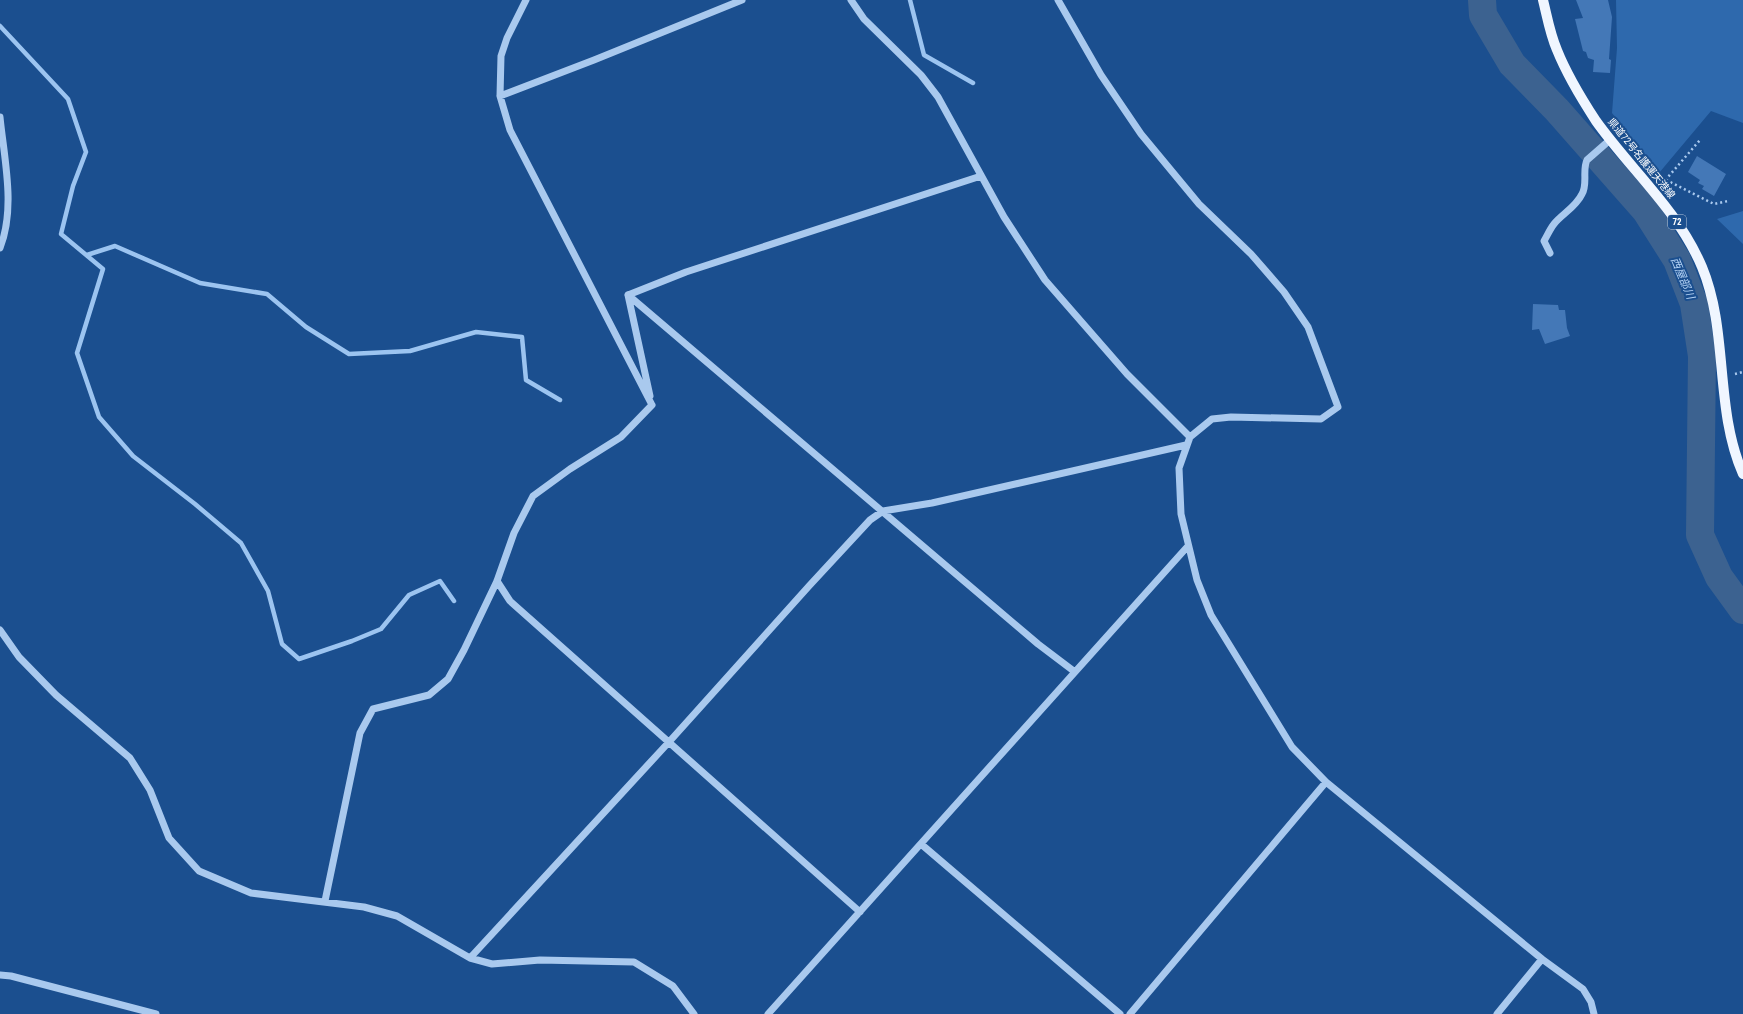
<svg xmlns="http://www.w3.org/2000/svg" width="1743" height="1014" font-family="'Roboto Condensed','Noto Sans JP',sans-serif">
<rect width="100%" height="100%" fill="#1b4f8f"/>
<!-- green -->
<path fill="#2e69ad" d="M1616,0H1743V123L1711,111L1659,173L1612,113L1617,48Z
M1743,211V244L1717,219Z"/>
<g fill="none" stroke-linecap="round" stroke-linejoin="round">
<!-- stream -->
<path stroke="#9cc4f0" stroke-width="4.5" d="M910,0L924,55L973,83
M0,26L68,99L86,152L73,186L61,234L103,269L77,353L99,417L133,456L195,504L241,543L268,591L282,644L299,659L352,641L381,629L409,595L440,581L454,601
M87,255L115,246L200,283L267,294L306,327L349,354L410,351L476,332L522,337L526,380L560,400"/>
<!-- river -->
<path stroke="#3c6290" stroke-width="28" d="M1482,0L1483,15L1512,64L1557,110L1646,211L1677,260L1694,304L1702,356L1700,535L1719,577L1743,610"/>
</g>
<!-- building -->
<path fill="#4478b7" d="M1576,0H1608L1612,17L1609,59L1611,60L1610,73L1593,72L1594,60L1588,58L1586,52L1583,51L1575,19L1583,18Z
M1697,156L1726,174L1714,196L1702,189L1704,186L1698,183L1700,180L1688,172Z
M1533,304L1558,305L1559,310H1565L1567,328L1570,336L1545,344L1539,329L1532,330Z"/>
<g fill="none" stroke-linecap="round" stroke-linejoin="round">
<!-- path -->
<path stroke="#a9c9ee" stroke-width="2.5" stroke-dasharray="2 3" stroke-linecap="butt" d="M1666,180L1714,204L1728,201
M1662,184L1700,140
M1735,374L1743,372"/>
<!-- minor -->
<path stroke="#a9c9ee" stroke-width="7" d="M526,0L507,38L501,56L500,96L510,130L652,405
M851,0L864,19L921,75L938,97L1004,217L1045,280L1127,374L1190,437
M1058,0L1101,75L1141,134L1199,204L1251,254L1284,292L1308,327L1338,407L1321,419L1231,417L1212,419L1190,437L1179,468L1181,514L1197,580L1211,615L1292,747L1326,782L1542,959L1583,989L1591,1002L1594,1014
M500,96L594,60L742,0
M0,117C4,158 16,208 0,248
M1550,253L1544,241C1547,236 1550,229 1554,224C1562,214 1576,207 1582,194C1588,184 1582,170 1587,160L1611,139
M628,295L1038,644L1075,672
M628,295L686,272L981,176
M628,295L650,396
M497,581L510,601L860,912
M0,630L19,657L56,695L130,758L150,790L169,838L199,871L251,893L364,907L397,916L470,958L492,964L540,960L634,962L673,986L694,1014
M921,844L1120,1014
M325,901L360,733L373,709L429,695L448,679L464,650L497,581L514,533L533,496L570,469L621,437L652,405
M470,958L669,742L809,586L870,520L883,511L932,503L1186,445
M0,975L11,976L156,1014
M768,1014L1188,546
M1130,1014L1326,782
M1497,1014L1542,959"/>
<!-- major -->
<path stroke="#f0f6ff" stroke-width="10" d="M1543,0C1547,16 1550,34 1557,50C1567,75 1581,98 1596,121C1631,170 1678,210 1702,267C1729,332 1714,408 1743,474"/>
</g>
<g text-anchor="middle" stroke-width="4" stroke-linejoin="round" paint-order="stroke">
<!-- shield labels -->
<rect fill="#1b4f8f" stroke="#bbcadd" stroke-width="1" x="1668" y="215" width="18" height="14" rx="3"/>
<g font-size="9" font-weight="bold" fill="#fff">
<text x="1677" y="225">72</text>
</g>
<!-- street labels -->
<g font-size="10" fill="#fff" stroke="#1b4f8f">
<text transform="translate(1642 158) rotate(51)" y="4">県道72号名護運天港線</text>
</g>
<!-- water labels -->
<g font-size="11" font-style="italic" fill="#b5d3f5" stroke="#1b4f8f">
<text transform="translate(1683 278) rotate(67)" y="4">西屋部川</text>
</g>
</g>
</svg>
